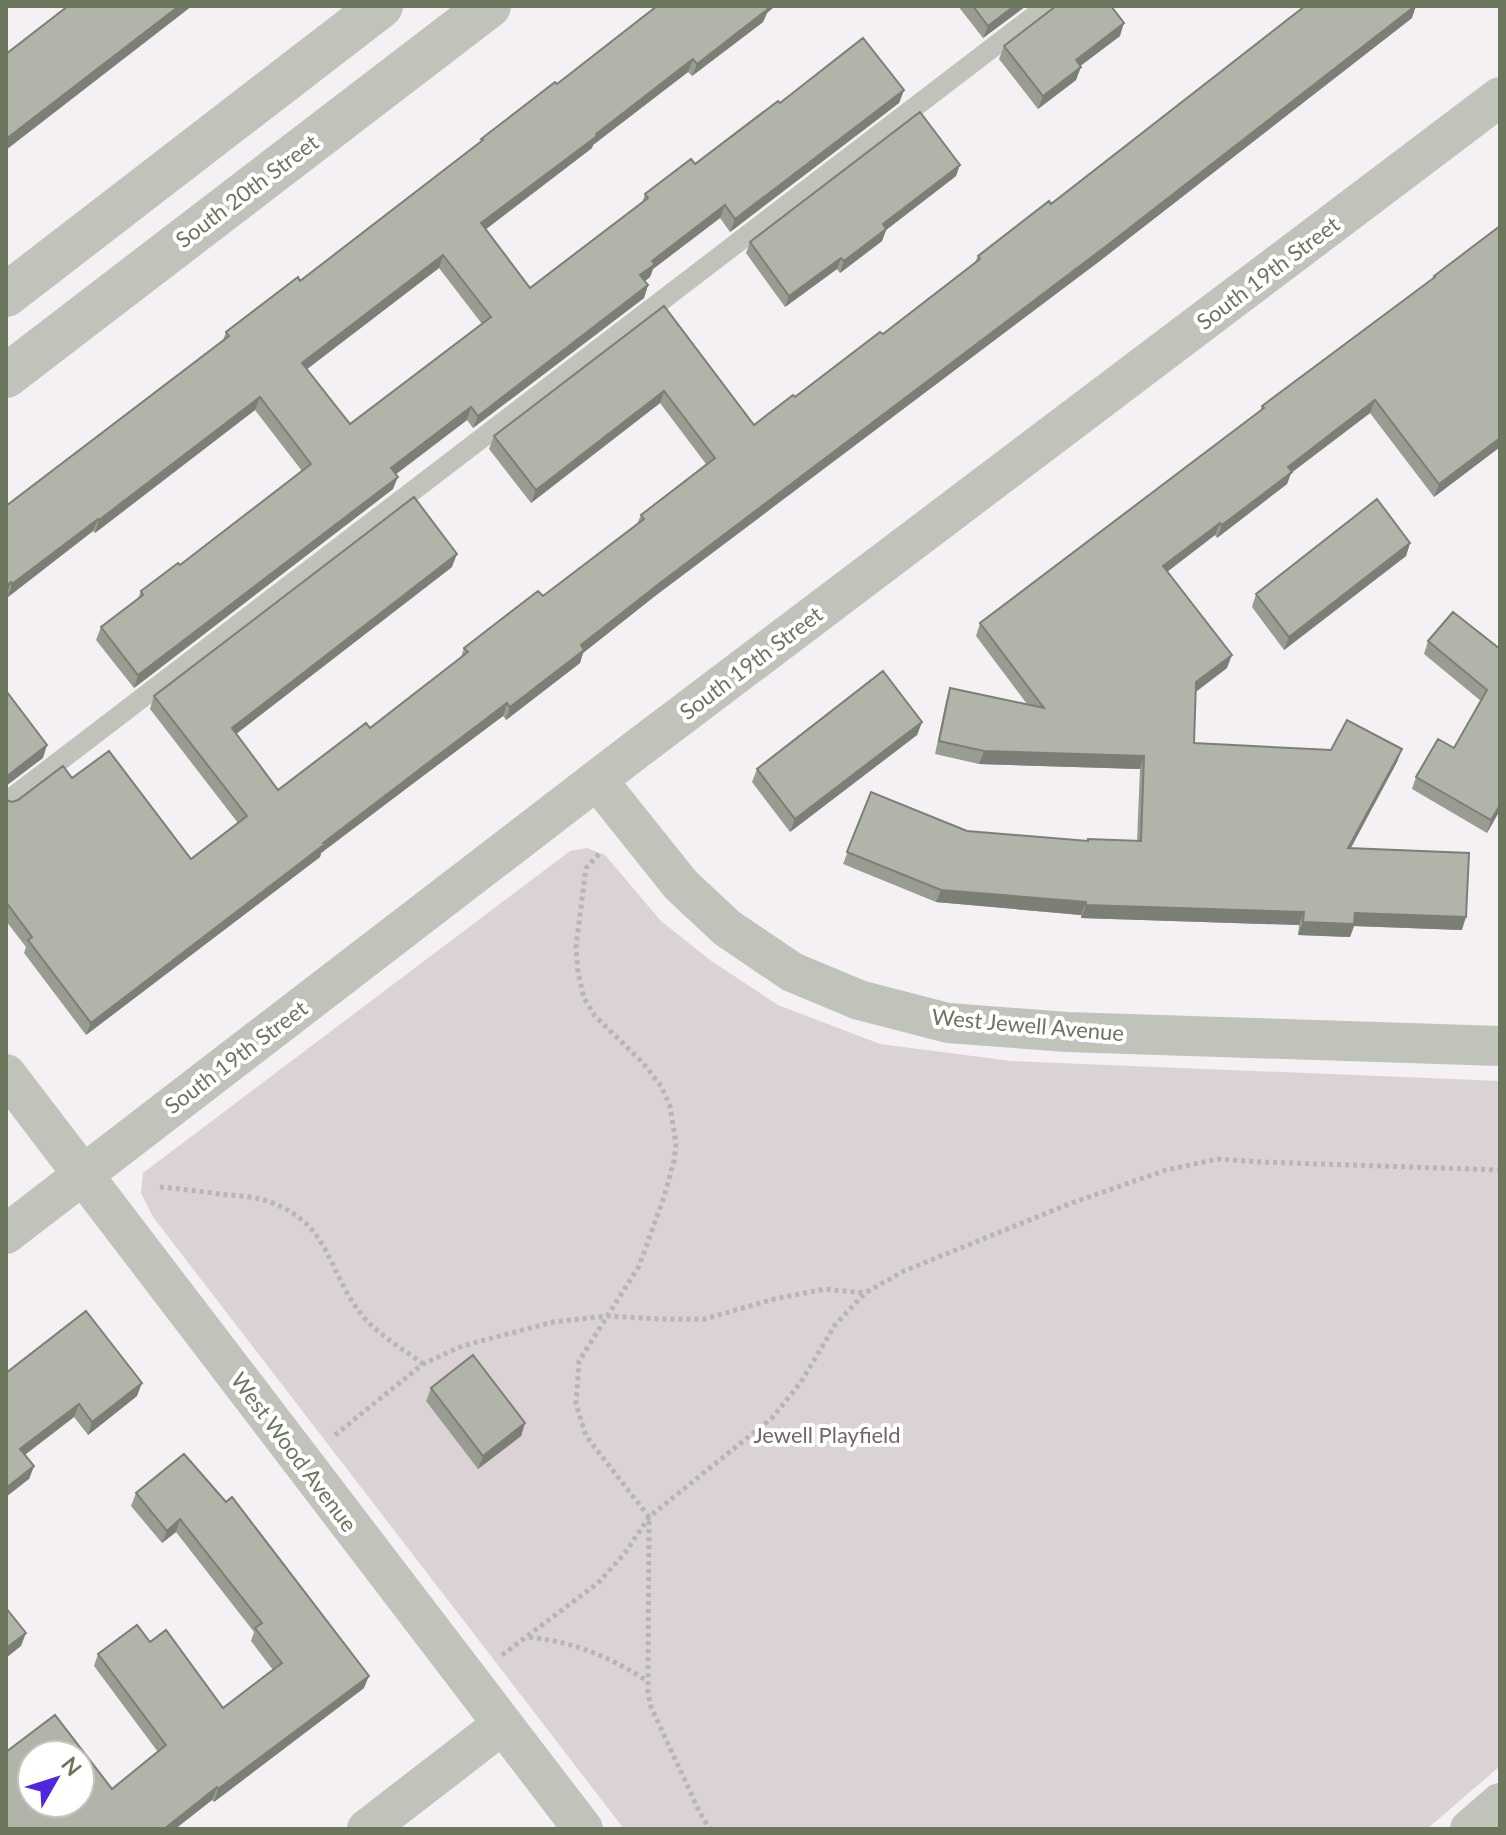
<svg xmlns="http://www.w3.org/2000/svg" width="1506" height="1835" font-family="Lato,sans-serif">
<rect width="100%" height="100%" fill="#f4f0f4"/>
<!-- green -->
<path fill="#dbd2d5" d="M587,848L605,855L661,921L710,960L778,1005L880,1044L1011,1061L1500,1081V1766L1427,1829H624L153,1217L141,1193L143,1173L570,851Z"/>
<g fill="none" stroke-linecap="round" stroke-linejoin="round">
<!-- path -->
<path stroke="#b5b8b1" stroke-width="5" stroke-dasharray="4 4" stroke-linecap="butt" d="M599,854L586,868L576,947L578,973L584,998L595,1016L643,1063L661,1086L670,1106L676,1144L674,1161L664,1197L639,1266L579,1361L576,1404L586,1436L649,1517L648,1693L651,1707L700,1813L710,1829
M160,1187C182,1189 205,1192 228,1195C242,1196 257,1197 270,1202C330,1224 327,1270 361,1314C378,1335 402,1348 423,1364
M335,1435L423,1364L462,1346L553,1322L607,1316L659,1319H705L774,1299L825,1289L864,1293
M529,1637C577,1643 605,1655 646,1680
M502,1655L598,1583L625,1553L649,1517L773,1417L801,1382L835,1325L865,1293L904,1271L1069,1204L1166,1170L1218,1159L1260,1162L1500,1170"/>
<!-- service -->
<path stroke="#bfc3ba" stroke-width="20" d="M6,802L1047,6"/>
<!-- minor -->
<path stroke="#bfc3ba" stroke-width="40" d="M597,780L681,885L727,928L792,972L859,1000L948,1023L1067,1032L1500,1046
M6,1074L583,1829
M6,1234L637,749L1500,97
M367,1829L503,1724
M1470,1829L1500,1803"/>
<!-- tertiary -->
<path stroke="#bfc3ba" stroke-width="44" d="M6,295L381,6
M6,376L489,6"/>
</g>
<!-- wall -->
<path fill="#989c91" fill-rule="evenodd" d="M657,6H775L767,13L763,22L692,76L688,72L593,145L592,148L486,229L530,288L642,203L645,194L695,164L780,103L904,90L899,103L730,232L720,218L653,269L650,277L645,281L648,285L644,298L473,428L467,420L396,474L393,489L134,688L96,640L101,627L138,599L141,591L180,565L302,471L255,410L95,533L93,531L8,597L6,595V506L223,340L226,332L300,281L480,142L481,139L557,84ZM439,268L482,324L350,424L307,369Z
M958,6H1026L983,38Z
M1412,18L1101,260L655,596L583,653L580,663L506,720L503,716L415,782L321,853L320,857L86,1035L24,953L26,947L6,921V800L12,802L72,778L191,859L238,823L150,709L154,696L452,567L236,734L278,790L370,728L461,657L464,648L543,596L637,524L641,515L706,464L660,403L531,503L489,449L494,436L664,306L754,425L883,334L975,262L978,256L1051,204Z
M1120,36L1080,66L1076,80L1038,109L999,59L1004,46Z
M956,176L886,230L882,241L840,273L837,269L785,307L746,253L750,242Z
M1434,276L1500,447L1434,497L1370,413L1291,473L1287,484L1217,538L1215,535L1168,571L1227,668L1196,692L1194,743L1331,750L1402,749L1397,762L1350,848L1462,930L1354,926L1350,937L1298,935L1299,925L1081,918V915L936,902L843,864L871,792L967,831L1087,841H1137L1140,769L979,764L935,754L946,701L950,688L1027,704L976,636L980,623L1260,411L1262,406L1433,279Z
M1410,543L1406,556L1284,650L1252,607L1256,594Z
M1428,641L1500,649V810L1487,833L1412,789L1416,777L1454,748L1481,701L1424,654Z
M922,722L917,735L790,832L752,782L757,769Z
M6,1373L137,1396L88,1435L74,1417L25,1455L34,1466L29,1479Z
M431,1388L525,1423L521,1436L478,1469L426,1401Z
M184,1454L364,1688L214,1802L212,1800L175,1829H6L112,1789L158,1752L94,1666L98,1654L150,1642L223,1708L273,1670L251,1641L254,1632L176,1532L162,1543L131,1506L136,1493Z"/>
<!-- shaded-wall -->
<path fill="#7c7f76" d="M179,6H192L6,150V139Z
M765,6H775L767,13L763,22L692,76L697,64Z
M1014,6H1026L983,38L988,26Z
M1415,6H1416L1412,18L1101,260L655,596L583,653L580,663L506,720L510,707L581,645L660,583Z
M1124,23L1120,36L1071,73L1076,60Z
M693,59L688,72L593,145L592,148L477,236L481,223Z
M1081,67L1076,80L1038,109L1043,96Z
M904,90L899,103L730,232L735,219Z
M960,165L956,176L886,230L882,241L840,273L844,261L883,224Z
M725,205L720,218L653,269L650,277L636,288L640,275L652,261Z
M443,255L439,268L298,376L302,363Z
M841,258L837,269L785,307L789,296Z
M648,285L644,298L473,428L478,416Z
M664,391L660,403L531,503L536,490Z
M260,397L255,410L95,533L99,520Z
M1375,400L1370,413L1291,473L1287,484L1217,538L1222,525L1288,467Z
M471,407L467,420L387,481L391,468Z
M1500,438V447L1434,497L1439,484Z
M398,477L393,489L134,688L138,675Z
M98,519L93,531L8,597L12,584Z
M1220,523L1215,535L1159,578L1163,566Z
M1410,543L1406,556L1284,650L1289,637Z
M457,554L452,567L227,741L232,728Z
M11,582L6,595V586Z
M1232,655L1227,668L1191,695L1196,682Z
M507,703L503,716L415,782L321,853L320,857L86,1035L91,1023L420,769Z
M922,722L917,735L790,832L795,819Z
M47,745L43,758L6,786V777Z
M1402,749L1397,762L1344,861L1348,848Z
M984,751L1144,756L1140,769L979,764Z
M1500,805V810L1487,833L1491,820Z
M941,890L1086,902L1081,915L936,902Z
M1086,905L1304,912L1299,925L1081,918Z
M1355,913L1466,917L1462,930L1354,926L1350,937L1298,935L1303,922Z
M142,1383L137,1396L88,1435L92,1422Z
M79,1404L74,1417L15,1462L20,1449Z
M525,1423L521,1436L478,1469L483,1456Z
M34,1466L29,1479L6,1497V1488Z
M180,1519L176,1532L162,1543L167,1531Z
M26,1633L21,1646L6,1658V1648Z
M369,1676L364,1688L214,1802L218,1789Z
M217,1787L212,1800L175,1829H164Z"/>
<!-- building -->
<path fill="#b1b5a9" stroke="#7c7f76" stroke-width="2" fill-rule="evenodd" d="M68,6H179L6,139V54Z
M657,6H766L768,9L697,64L693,59L596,134L597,136L481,223L530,288L648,198L645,194L691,159L695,164L778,101L780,103L863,38L904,90L735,219L725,205L652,261L655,264L640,275L648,285L478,416L471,407L391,468L398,477L138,675L101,627L143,595L141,591L178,563L180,565L311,464L260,397L99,520L98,519L12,584L11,582L6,586V506L229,336L226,332L298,277L300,281L483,140L481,139L555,82L557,84ZM443,255L491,317L350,424L302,363Z
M973,6H1014L988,26Z
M1056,6H1111L1124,23L1076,60L1081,67L1043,96L1004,46Z
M1305,6H1415L1105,247L660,583L581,645L584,650L510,707L507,703L420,769L323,843L325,844L91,1023L28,940L32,937L6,902V800L12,802L18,800L63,766L72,778L109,751L191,859L247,816L154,696L414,497L457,554L232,728L278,790L366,723L370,728L468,652L464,648L538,591L543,596L644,519L641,515L715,458L664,391L536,490L494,436L664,306L754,425L793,395L795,397L880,332L883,334L980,259L978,256L1049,201L1051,204Z
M920,112L960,165L883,224L886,229L844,261L841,258L789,296L750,242Z
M1500,226V438L1439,484L1375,400L1288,467L1292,472L1222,525L1220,523L1163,566L1232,655L1196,682L1194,743L1331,750L1347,720L1402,749L1348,848L1469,853L1466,917L1355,913L1354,924L1303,922L1304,912L1086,905V902L941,890L847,852L871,792L967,831L1088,841V839L1141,841L1144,756L984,751L939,741L950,688L1044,708L980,623L1264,408L1262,406L1435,277L1434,276Z
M1377,499L1410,543L1289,637L1256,594Z
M1453,612L1500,649V805L1491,820L1416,777L1438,739L1454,748L1487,690L1428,641Z
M883,671L922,722L795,819L757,769Z
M7,692L47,745L6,777V693Z
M86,1311L142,1383L92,1422L79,1404L20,1449L34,1466L6,1488V1373Z
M473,1355L525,1423L483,1456L431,1388Z
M184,1454L226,1502L232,1497L369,1676L218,1789L217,1787L164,1829H6V1752L55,1715L112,1789L166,1745L98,1654L137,1625L150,1642L166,1630L223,1708L282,1663L255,1628L262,1623L180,1519L167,1531L136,1493ZM32,1755H80V1803H32Z
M6,1608L26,1633L6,1648Z"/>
<g text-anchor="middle" stroke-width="8" stroke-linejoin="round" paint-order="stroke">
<!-- street labels -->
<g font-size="22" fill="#6b765c" stroke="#fff">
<text transform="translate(247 191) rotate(-37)" y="8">South 20th Street</text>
<text transform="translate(1268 273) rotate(-37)" y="8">South 19th Street</text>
<text transform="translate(751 663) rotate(-37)" y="8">South 19th Street</text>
<text transform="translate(1028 1025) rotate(5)" y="8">West Jewell Avenue</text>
<text transform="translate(236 1057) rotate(-37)" y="8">South 19th Street</text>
<text transform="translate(294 1452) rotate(53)" y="8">West Wood Avenue</text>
</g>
<!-- park labels -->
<g font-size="22" fill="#786367" stroke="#fff">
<text x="827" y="1443">Jewell Playfield</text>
</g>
</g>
<!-- border -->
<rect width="1506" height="1835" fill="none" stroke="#6b765c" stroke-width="16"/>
<!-- north arrow -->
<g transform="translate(56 1779) rotate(51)"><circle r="38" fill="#ffffff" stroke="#c4c8be" stroke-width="2"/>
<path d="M0-6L14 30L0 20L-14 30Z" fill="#4e27de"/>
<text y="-12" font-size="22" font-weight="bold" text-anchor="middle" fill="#6b765c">N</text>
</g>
</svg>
